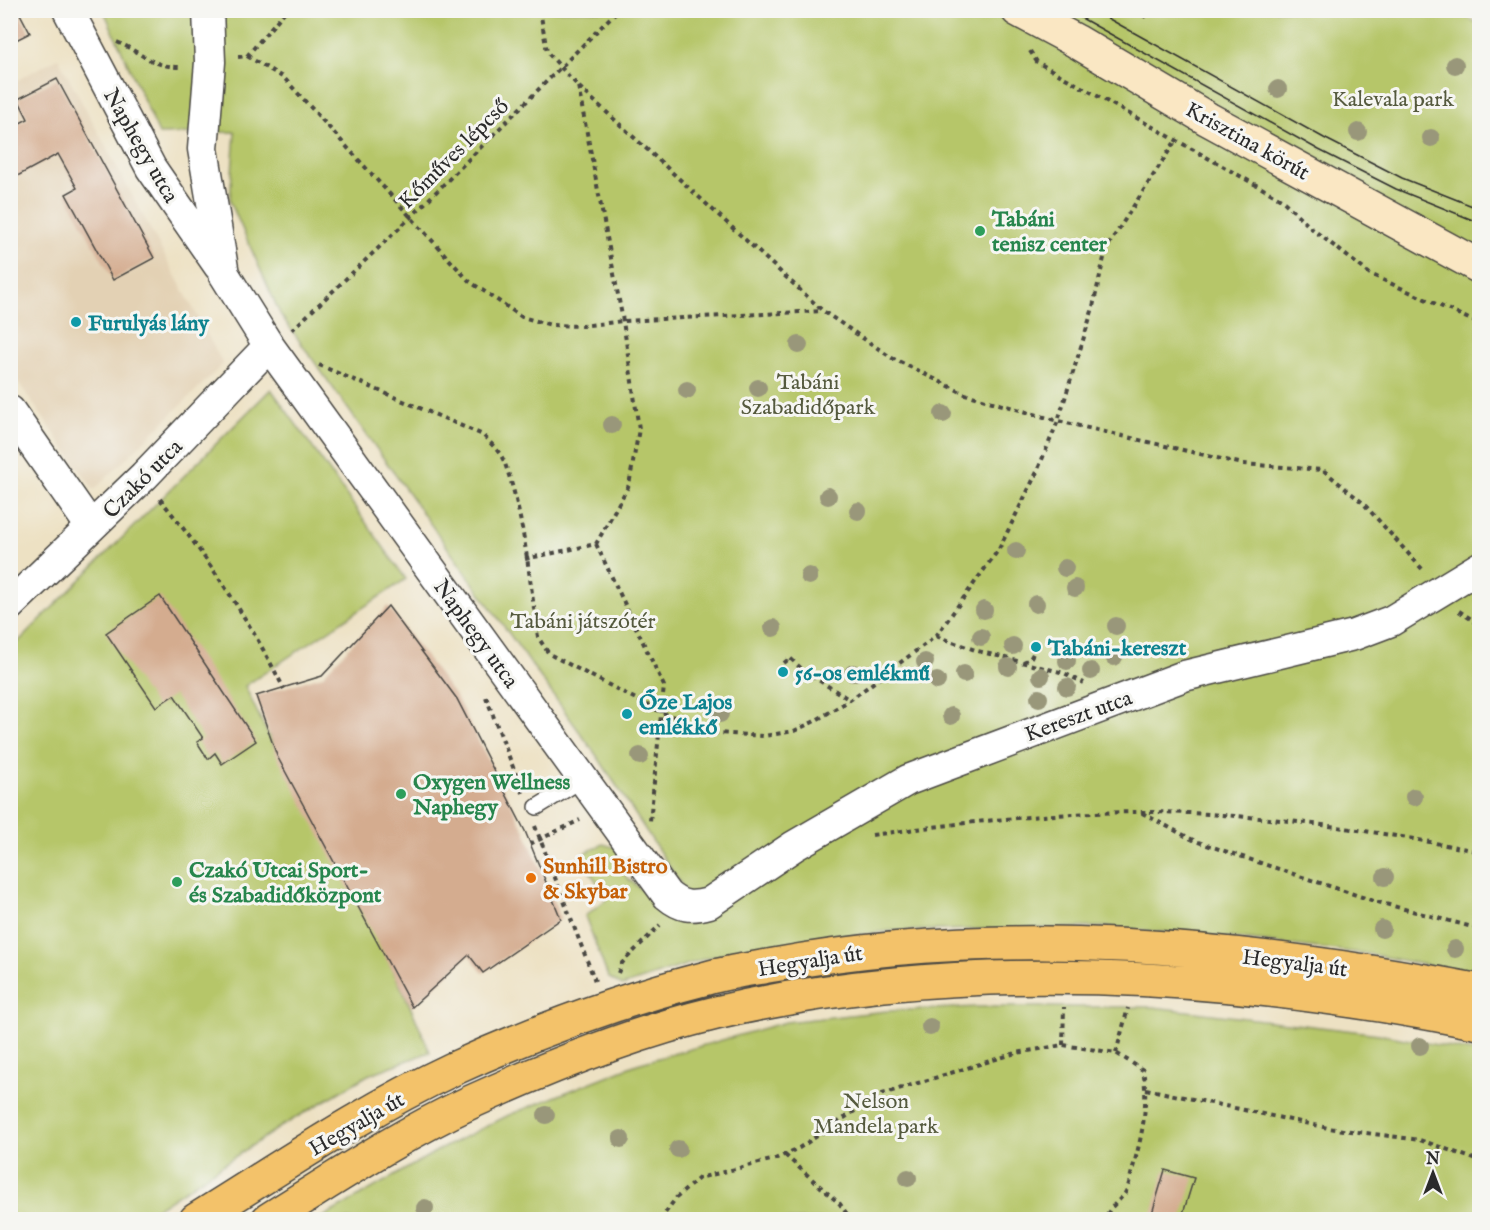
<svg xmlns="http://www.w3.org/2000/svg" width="1490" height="1230" font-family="'IM FELL English',serif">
<rect width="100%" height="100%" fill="#f6f6f2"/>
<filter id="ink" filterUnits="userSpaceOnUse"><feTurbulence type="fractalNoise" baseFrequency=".0167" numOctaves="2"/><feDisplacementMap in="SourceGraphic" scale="12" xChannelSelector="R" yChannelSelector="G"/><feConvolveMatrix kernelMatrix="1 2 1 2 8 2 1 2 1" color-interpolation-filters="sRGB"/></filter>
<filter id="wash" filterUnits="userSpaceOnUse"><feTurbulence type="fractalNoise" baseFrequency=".008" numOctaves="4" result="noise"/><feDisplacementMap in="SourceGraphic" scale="24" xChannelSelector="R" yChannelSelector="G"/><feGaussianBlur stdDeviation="1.35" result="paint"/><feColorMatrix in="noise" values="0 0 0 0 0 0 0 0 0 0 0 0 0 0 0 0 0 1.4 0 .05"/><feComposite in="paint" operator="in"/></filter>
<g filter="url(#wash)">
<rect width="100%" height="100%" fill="#ede1c3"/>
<!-- built -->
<path fill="#e3d1b4" d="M58,58L223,364L94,490L11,372L10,84Z"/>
<!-- park -->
<path fill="#b6c669" stroke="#70784a" stroke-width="1.5" d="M1454,10L1479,24V975L1369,954L1241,939L1105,927L889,931L740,950L707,958L622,986L608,977L585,916L607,899L580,855L603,844L621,849L626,877L651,897L688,895L599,759L280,314L230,201L235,132L159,134L104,11Z
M271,389L406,579L245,686C301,810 378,925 430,1052L368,1075L277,1129L141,1219H11V649Z
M978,1007H1153L1379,1034L1479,1053V1219L318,1220L437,1151L509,1115L637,1064L786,1022L887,1011Z"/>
<g id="blocks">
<!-- building -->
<path fill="#d4ac8f" d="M10,10H18L30,33L10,43Z
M57,79L154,258L113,280L66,194L77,188L58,154L10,180V128L28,119L18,99Z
M160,596L256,741L222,764L215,753L208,759L197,742L203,738L174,695L156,707L106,633Z
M388,606L457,699L525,831L561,919L483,973L469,955L412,1007L277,756L256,696L322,676Z
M1165,1170L1194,1178L1181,1220H1150Z"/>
</g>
</g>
<g filter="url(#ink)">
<use href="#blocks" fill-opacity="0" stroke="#484642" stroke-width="1.5"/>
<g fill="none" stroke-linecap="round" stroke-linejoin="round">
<defs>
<path id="lane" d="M537,807L583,779"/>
<path id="street" d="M68,10L151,168L219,266
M208,10L210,62L203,149L224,274L269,346L667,895C681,907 691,908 709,903L794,846L908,780L1184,676L1354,635L1391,621L1480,567
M10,411L91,527
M10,605L144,476L269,346"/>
<path id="secondary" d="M1018,10L1076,41L1208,119L1480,267"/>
<path id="primary" d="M196,1220C280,1168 363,1111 453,1069C534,1032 620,1000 707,978C729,972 752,969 774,965C1006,922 1249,947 1480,991
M268,1220C334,1179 400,1135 471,1102C550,1066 633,1033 716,1013C961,955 1234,974 1480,1023"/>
</defs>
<!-- lane casing -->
<use href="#lane" stroke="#484642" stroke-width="18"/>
<!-- street casing -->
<use href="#street" stroke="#484642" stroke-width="33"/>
<!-- secondary casing -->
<use href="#secondary" stroke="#484642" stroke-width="36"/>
<!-- primary casing -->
<use href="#primary" stroke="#484642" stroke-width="36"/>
<!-- path -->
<path stroke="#484642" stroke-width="4" stroke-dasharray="4.5 4.5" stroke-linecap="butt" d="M540,10L547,52L578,86L823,311L892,358L965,394L1058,421L1243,464L1323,470L1363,503L1423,570
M1135,10L1146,17
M117,42C141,52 151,67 181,67
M1030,51L1037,62L1281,199L1311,228L1370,274L1480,324
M247,56L284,78L469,281L522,317L551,325L582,326L623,321L822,311
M238,57L247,56L286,10
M292,330L411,217L618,10
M319,365L483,435C491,444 501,452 505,464C524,514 530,583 538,637L549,654L661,712L717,733L764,736L794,731L813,722L850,700L936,636L999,549L1036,474L1058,421L1092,311L1106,249L1176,140
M160,499C208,558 250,621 284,689
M596,544L664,686L650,821
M525,559L596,544L629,485L639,429L623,321L578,86
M1459,611L1480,625
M936,636L978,651L1064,673L1084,683
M1023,662L1030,659L1035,650
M784,663L790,658L804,671L850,700
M486,697L523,793
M1142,813L1195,841L1374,901L1480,929
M535,826L595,981
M872,835C987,819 1106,806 1222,815C1308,821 1395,834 1480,852
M530,844L580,820
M618,973L622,963L660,925
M1063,1045L1064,1007
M1116,1053L1128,1008
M1146,1089L1328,1128L1420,1140L1480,1161
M785,1155L840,1204L851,1220
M157,1220L168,1213
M660,1220L676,1198L699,1178L775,1159L799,1148L879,1095L918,1083L1016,1053L1063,1045L1116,1053L1143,1070C1149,1105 1142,1137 1132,1171C1130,1178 1129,1187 1125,1193C1119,1202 1107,1208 1106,1220"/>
<!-- lane -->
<use href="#lane" stroke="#fff" stroke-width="15"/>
<!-- street -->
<use href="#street" stroke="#fff" stroke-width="30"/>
<!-- secondary -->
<use href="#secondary" stroke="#fae7c3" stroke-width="33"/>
<!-- primary -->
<use href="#primary" stroke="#f3c26a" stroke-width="33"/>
<!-- tram -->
<path stroke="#2b2b2b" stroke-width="1.5" d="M1067,10L1319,150L1396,189L1480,223
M1093,10L1324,138L1402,178L1480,209"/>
</g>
<!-- trees -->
<g fill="#99977a">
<circle cx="1455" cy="65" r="9"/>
<circle cx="1278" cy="89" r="9"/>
<circle cx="1358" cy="132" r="9"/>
<circle cx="1431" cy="138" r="9"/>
<circle cx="799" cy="345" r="9"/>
<circle cx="758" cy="388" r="9"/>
<circle cx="687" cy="390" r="9"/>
<circle cx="943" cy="414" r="9"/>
<circle cx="612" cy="425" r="9"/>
<circle cx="828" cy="496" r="9"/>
<circle cx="858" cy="511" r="9"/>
<circle cx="1016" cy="551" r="9"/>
<circle cx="1065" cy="568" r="9"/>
<circle cx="809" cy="576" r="9"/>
<circle cx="1075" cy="588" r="9"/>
<circle cx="1036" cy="604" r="9"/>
<circle cx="984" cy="610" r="9"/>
<circle cx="1116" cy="626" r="9"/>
<circle cx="773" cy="628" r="9"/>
<circle cx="981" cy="637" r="9"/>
<circle cx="1013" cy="646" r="9"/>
<circle cx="1114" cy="657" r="9"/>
<circle cx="1067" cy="661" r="9"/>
<circle cx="925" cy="662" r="9"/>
<circle cx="1008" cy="667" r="9"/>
<circle cx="1091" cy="671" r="9"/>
<circle cx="853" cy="673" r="9"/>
<circle cx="964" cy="674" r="9"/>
<circle cx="1041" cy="676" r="9"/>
<circle cx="937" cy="681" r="9"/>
<circle cx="1067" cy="687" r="9"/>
<circle cx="1039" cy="698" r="9"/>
<circle cx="720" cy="714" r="9"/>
<circle cx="951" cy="716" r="9"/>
<circle cx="640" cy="756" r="9"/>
<circle cx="1414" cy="797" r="9"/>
<circle cx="1385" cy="877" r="9"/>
<circle cx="1382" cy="929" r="9"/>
<circle cx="1455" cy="949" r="9"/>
<circle cx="930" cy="1027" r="9"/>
<circle cx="1420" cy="1046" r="9"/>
<circle cx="546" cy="1115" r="9"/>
<circle cx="621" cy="1139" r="9"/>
<circle cx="678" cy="1149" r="9"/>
<circle cx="908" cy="1178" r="9"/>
<circle cx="425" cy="1208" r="9"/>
</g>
</g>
<!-- markers -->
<g fill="#2e9e5b" stroke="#f6f6f2" stroke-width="2">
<circle cx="980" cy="231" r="6"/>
<circle cx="401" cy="794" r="6"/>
<circle cx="177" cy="882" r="6"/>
</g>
<g fill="#0f9aa8" stroke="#f6f6f2" stroke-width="2">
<circle cx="76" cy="322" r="6"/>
<circle cx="1036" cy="647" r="6"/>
<circle cx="783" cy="672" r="6"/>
<circle cx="627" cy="714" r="6"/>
</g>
<circle fill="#e8710a" stroke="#f6f6f2" stroke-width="2" cx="531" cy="878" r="6"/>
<g text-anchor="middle" stroke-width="6" stroke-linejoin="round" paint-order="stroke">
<!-- park labels -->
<g font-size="22" fill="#555a3e" stroke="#f6f6f2">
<text x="1393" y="106">Kalevala park</text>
<text x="808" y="389">Tabáni<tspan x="808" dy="25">Szabadidőpark</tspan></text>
<text x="583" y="628">Tabáni játszótér</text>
<text x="876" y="1108">Nelson<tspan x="876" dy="25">Mandela park</tspan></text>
</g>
<!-- street labels -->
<g font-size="22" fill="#2b2b2b" stroke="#f6f6f2">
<text transform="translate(1248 140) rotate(29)" y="8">Krisztina körút</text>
<text transform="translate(142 145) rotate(60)" y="8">Naphegy utca</text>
<text transform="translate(453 153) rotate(-45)" y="8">Kőműves lépcső</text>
<text transform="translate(142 478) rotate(-45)" y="8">Czakó utca</text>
<text transform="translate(477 633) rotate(54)" y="8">Naphegy utca</text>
<text transform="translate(1078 715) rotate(-20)" y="8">Kereszt utca</text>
<text transform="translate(810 960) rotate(-9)" y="8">Hegyalja út</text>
<text transform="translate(1295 962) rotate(7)" y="8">Hegyalja út</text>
<text transform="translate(356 1123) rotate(-30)" y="8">Hegyalja út</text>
</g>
<!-- leisure labels -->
<g font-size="22" font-weight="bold" fill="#27864d" stroke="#f6f6f2" text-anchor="start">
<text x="992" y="226">Tabáni<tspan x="992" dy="25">tenisz center</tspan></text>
<text x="413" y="789">Oxygen Wellness<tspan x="413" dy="25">Naphegy</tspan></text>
<text x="189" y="877">Czakó Utcai Sport-<tspan x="189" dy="25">és Szabadidőközpont</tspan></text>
</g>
<!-- culture labels -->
<g font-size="22" font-weight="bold" fill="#0d838f" stroke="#f6f6f2" text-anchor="start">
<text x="88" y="330">Furulyás lány</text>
<text x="1048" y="655">Tabáni-kereszt</text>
<text x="795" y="680">56-os emlékmű</text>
<text x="639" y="709">Őze Lajos<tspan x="639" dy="25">emlékkő</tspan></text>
</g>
<!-- food labels -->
<g font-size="22" font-weight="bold" fill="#c56008" stroke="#f6f6f2" text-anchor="start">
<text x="543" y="873">Sunhill Bistro<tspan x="543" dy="25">&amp; Skybar</tspan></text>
</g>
</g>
<!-- margin -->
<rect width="1490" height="1230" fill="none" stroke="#f6f6f2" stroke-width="36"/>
<!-- north arrow -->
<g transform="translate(1433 1173)" stroke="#f6f6f2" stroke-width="4.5" paint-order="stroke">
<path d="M0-4.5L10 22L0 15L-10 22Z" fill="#2b2b2b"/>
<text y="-9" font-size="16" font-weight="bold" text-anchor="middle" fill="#2b2b2b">N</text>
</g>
</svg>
